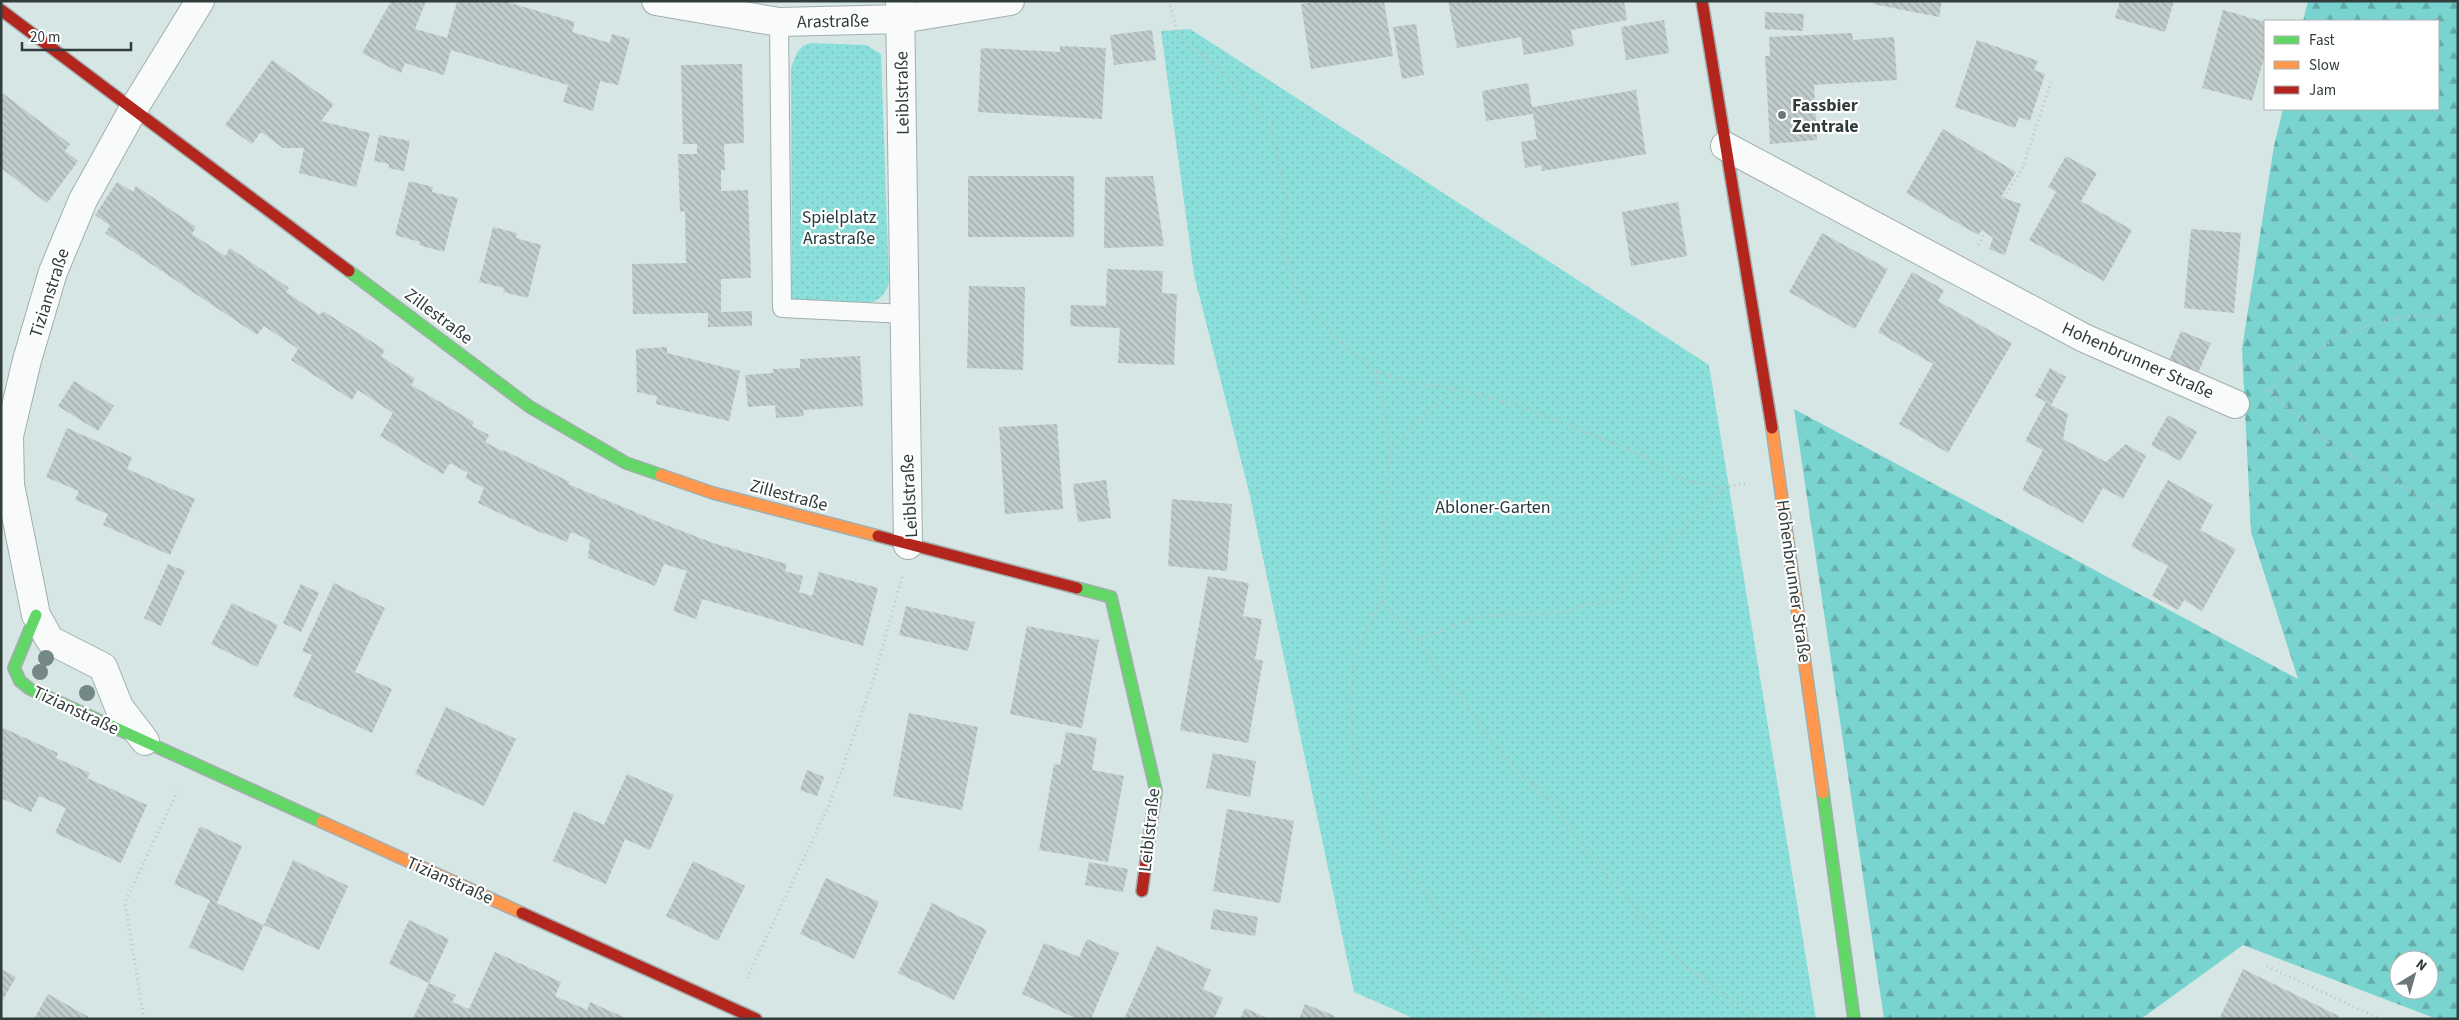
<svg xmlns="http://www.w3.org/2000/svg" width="2459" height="1020" font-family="'Source Sans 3',sans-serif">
<defs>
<pattern id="forest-firs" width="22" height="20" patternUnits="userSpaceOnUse" patternTransform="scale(1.25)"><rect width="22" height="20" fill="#79d3cf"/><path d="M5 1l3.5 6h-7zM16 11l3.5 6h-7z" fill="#64aca9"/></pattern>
<pattern id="park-dots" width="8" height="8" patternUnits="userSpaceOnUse" patternTransform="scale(1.25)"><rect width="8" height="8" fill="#8bdfdb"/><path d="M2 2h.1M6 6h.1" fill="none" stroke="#78c0bd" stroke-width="1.8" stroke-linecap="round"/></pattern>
<pattern id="building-back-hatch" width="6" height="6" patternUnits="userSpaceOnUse" patternTransform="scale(1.25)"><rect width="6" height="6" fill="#c0cdcc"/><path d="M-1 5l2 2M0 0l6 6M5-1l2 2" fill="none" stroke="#9da8a7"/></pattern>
</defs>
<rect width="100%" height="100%" fill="#d6e6e4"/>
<!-- forest -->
<path fill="url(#forest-firs)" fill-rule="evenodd" d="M2308,1H2458V1019H2437L2243,945L2141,1019H1884L1794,409L2298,679L2251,532L2242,349L2274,146L2283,109H2438V21H2303ZM2399,960H2429V990H2399Z"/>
<!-- park -->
<path fill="url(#park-dots)" d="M1190,29L1709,365L1816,1019H1415L1354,992L1250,496L1194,275L1161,31Z
M811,43L866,45L881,54L889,283C885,295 879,301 866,304H792L791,68C796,56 797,46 811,43Z"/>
<!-- building -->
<path fill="url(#building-back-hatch)" d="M386,1H426L415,29L447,38L457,1H504L575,22L572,32L610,43L612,34L630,39L618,85L600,81L593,111L563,102L568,85L451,50L444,75L405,63L401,73L362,53L390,3Z
M1320,1H1384L1393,56L1311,69L1301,4Z
M1448,1H1624L1627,20L1571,30L1574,46L1524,55L1521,37L1457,48Z
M1873,1H1942L1939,17L1873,4Z
M2120,1H2174L2165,32L2115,18Z
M2223,10L2265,22V54L2252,101L2202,88Z
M1765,12L1804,14L1803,31L1765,29Z
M1664,20L1669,53L1626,60L1621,27Z
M1416,24L1424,75L1402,79L1393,27Z
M1152,30L1156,60L1114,65L1110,35Z
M1852,33L1853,40L1894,37L1897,80L1814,85L1817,140L1770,144L1765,56H1770L1769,37Z
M1977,40L2038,61L2034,70L2045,74L2030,121L2019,117L2015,128L1955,107Z
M1060,46L1106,48L1102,119L978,112L981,48L1060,52Z
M272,60L334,104L321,121L370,133L356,187L299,173L304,148H283L261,132L252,144L225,125Z
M742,64L744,143L724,144L725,170H721V191L748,190L751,278L721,279V312L752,311V326L708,327V313L633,314L632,264L686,263L685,211L680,212L678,154H697V144H683L681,65Z
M1528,83L1532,107L1636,90L1646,154L1542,171L1541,165L1525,168L1521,142L1537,139L1533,114L1486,121L1482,91Z
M1,92L70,144L65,151L78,161L47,203L1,168Z
M1943,129L2016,172L2001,197L2021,204L2005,255L1989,249L1993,238L1985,232L1982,230L1978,235L1906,193Z
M379,135L410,141L404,171L388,168L389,164L374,161Z
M2066,156L2097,173L2081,201L2132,230L2104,281L2029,240L2056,192L2048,187Z
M968,176H1074V237H968Z
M1153,176L1164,246L1104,248L1105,177Z
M409,181L433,187L432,192L458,198L444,252L419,245L420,242L395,235Z
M117,182L133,192L136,186L196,227L192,234L225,256L230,248L289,288L286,292L320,315L323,311L385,350L381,356L415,379L411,385L474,422L472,426L489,435L485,442L504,452L503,450L570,482L568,484L656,521L713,543L787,564L785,571L803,576L799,592L812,596L819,572L878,588L863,646L702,599L696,619L673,611L687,571L664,564L655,586L588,558L590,540L571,532L567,542L545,533L544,534L478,503L484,488L465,478L468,473L450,463L443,474L380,436L393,413L358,390L352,400L291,360L298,349L264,326L257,335L105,233L110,226L95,215Z
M1678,202L1687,256L1631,266L1622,212Z
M493,227L517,233L516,238L541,245L528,298L503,292L504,288L479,282Z
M2191,229L2241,233L2234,313L2184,308Z
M1822,233L1888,269L1855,329L1789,292Z
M1107,269L1163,271L1162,293L1177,294L1174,365L1118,363L1120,328L1070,326L1071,305L1106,306Z
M1912,272L1944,290L1938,301L2012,343L1948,453L1899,424L1933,364L1878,332Z
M969,286L1025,287L1023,370L967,368Z
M2181,331L2211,343L2198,373L2169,361Z
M667,347V353L740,371L729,421L656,404L657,396L637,392L636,349Z
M860,356L863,406L803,410L804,416L776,418L775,405L748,407L745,375L773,373V369L800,368V359Z
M2050,368L2066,377L2051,405L2068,414L2063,439L2106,462L2126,444L2146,456L2123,499L2103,488L2083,523L2022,490L2043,450L2025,441L2046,402L2035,396Z
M74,381L114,406L98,431L58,406Z
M2168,415L2197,432L2180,461L2151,445Z
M1057,424L1063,509L1005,514L999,427Z
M67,428L132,457L127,469L195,499L170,555L103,525L108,514L75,500L79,491L46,477Z
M1106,480L1111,518L1078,522L1073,484Z
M2168,480L2213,505L2200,530L2236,549L2202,611L2184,600L2178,610L2152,596L2168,566L2131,546Z
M1172,499L1232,504L1227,571L1168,566Z
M168,564L185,571L161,626L144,618Z
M1208,576L1249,583L1243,616L1262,619L1255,659L1263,661L1248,743L1180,730Z
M334,583L385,608L355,672L392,689L372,733L293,696L312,655L302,651Z
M301,584L319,593L301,632L283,623Z
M232,603L278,625L257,667L211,644Z
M906,606L975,622L968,651L899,635Z
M1027,626L1099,640L1082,728L1010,714Z
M446,707L516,739L484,806L415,774Z
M909,713L978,727L962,810L893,796Z
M1,727L58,753L56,758L90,773L87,778L147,805L121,863L55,833L66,808L39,796L31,812L1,798Z
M1066,732L1097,738L1092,770L1124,776L1108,862L1039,850L1054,764L1060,765Z
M1213,753L1256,761L1250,797L1206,788Z
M807,770L824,777L817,796L800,790Z
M627,774L674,795L650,850L625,839L606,884L553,861L574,811L604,825Z
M1227,809L1294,821L1280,903L1213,891Z
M200,826L242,846L217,903L264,925L243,971L189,947L210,900L174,884Z
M293,860L348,886L319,950L264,925Z
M693,861L745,886L718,941L666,916Z
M1089,862L1128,869L1123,892L1085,885Z
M826,878L879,902L854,959L800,934Z
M932,903L987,930L954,1000L898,973Z
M1214,909L1258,917L1255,936L1210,929Z
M409,920L449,939L429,983L389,964Z
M1087,939L1119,953L1091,1019H1078L1022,994L1044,943L1079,957Z
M1157,946L1211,970L1203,989L1223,998L1214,1019H1124Z
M495,952L561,982L555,996L587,1010L590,1002L628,1019H413L429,983L456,995L452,1002L469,1009Z
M1,969L16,977L1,1003Z
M2243,969L2339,1016L2337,1019H2219Z
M48,994L87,1016L91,1019H34Z
M1305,1004L1335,1016L1334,1019H1299Z
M1245,1008L1269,1019H1240Z"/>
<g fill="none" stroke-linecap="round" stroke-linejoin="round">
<defs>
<path id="lane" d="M779,22L782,308L905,314"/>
<path id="street" d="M656,1L779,22L901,19L1010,1
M900,1L908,545
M1725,146L2084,338L2235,404
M145,741L119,707L103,667L50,640L36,615L10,485L9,436L27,360L53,272L83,200L134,108L200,1"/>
<path id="fast" d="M349,271L530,407L626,463L661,475
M1077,588L1111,597L1156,791L1152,817
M36,615L14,668L20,681L30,689L322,822
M1823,793L1854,1019"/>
<path id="slow" d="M1772,428L1823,793
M661,475L713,493L878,536
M322,822L522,913"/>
<path id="jam" d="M1702,1L1772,428
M1,10L349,271
M878,536L1077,588
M1142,891L1152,817
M522,913L756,1019"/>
</defs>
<!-- lane casing -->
<use href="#lane" stroke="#a2aead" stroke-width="20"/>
<!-- street casing -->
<use href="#street" stroke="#a2aead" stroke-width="30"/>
<!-- fast casing -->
<use href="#fast" stroke="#a2aead" stroke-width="14"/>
<!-- slow casing -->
<use href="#slow" stroke="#a2aead" stroke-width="14"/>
<!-- jam casing -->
<use href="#jam" stroke="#a2aead" stroke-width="14"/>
<!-- path -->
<path stroke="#bdc4c4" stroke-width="3" stroke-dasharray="1 4" stroke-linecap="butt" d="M1169,1L1178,36L1225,74L1271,125L1286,200L1282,246L1296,291L1332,334L1376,371L1390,452L1381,601L1355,654L1350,707L1356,770L1391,850L1449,923L1537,1014L1547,1019
M2004,198L2022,169L2051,82
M1978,245L1985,232
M1376,371L1413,383L1454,388L1526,408L1643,456L1683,480L1723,488
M2268,390L2323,439L2458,520
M2265,392C2286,379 2302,359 2322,347C2364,321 2410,311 2458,318
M1391,451L1425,413L1454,388
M1381,601L1417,640L1511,765L1548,799L1581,845L1686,968L1760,1019
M1417,640L1480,616L1555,613L1612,600L1723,488L1748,483
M2267,966L2380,1019
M747,978L830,803L874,678L902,577
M144,1019L125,903L177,792
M1532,1019L1537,1014"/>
<!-- lane -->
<use href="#lane" stroke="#f9fbfb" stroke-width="18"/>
<!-- street -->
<use href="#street" stroke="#f9fbfb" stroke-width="28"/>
<!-- fast -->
<use href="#fast" stroke="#63d668" stroke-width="11"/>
<!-- slow -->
<use href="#slow" stroke="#ff974d" stroke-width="11"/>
<!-- jam -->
<use href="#jam" stroke="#b3261e" stroke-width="11"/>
</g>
<!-- trees -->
<g fill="#748886">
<circle cx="46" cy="658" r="8"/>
<circle cx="40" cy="672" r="8"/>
<circle cx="87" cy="693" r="8"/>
</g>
<!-- markers -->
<circle fill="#6b7877" stroke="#fff" stroke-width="2" cx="1782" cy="115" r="5"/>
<g text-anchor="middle" stroke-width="4.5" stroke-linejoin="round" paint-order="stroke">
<!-- street labels -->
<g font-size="18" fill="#313c3c" stroke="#fff">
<text transform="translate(833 21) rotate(-1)" y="6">Arastraße</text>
<text transform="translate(902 93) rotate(-91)" y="6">Leiblstraße</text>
<text transform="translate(49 293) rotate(-72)" y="6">Tizianstraße</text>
<text transform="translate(439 316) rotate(37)" y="6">Zillestraße</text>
<text transform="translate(2138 360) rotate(24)" y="6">Hohenbrunner Straße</text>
<text transform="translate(789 495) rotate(15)" y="6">Zillestraße</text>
<text transform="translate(909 496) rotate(-93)" y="6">Leiblstraße</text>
<text transform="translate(1794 581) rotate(82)" y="6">Hohenbrunner Straße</text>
<text transform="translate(76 710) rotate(25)" y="6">Tizianstraße</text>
<text transform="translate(1149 830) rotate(-84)" y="6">Leiblstraße</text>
<text transform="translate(450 880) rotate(24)" y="6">Tizianstraße</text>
</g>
<!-- poi labels -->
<g font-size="18" font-weight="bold" fill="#313c3c" stroke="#fff" text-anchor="start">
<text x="1792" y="111">Fassbier<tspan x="1792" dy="21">Zentrale</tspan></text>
</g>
<!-- park labels -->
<g font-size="18" fill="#233b3a" stroke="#fff">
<text x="839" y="223">Spielplatz<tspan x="839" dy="21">Arastraße</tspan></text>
<text x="1493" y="513">Abloner-Garten</text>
</g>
</g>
<!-- border -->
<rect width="2459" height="1020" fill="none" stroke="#313c3c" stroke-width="5"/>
<!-- legend -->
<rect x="2264" y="20" width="175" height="90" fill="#ffffff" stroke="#adb1b1"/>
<rect x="2274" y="36" width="25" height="8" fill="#63d668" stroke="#adb1b1"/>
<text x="2309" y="45" font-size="15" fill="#313c3c">Fast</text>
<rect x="2274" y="61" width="25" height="8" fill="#ff974d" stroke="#adb1b1"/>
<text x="2309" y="70" font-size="15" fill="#313c3c">Slow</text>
<rect x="2274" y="86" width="25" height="8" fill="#b3261e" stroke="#adb1b1"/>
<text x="2309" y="95" font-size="15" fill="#313c3c">Jam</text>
<!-- north arrow -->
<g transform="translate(2414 975) rotate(37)"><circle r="24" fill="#ffffff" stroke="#adb1b1"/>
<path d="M0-4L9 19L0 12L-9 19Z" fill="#6b7877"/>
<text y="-8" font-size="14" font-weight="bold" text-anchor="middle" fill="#313c3c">N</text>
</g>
<!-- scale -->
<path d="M22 42v8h109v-8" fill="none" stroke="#313c3c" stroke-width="2.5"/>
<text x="30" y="42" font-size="15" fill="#313c3c" stroke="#ffffff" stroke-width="4" paint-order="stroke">20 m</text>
</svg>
